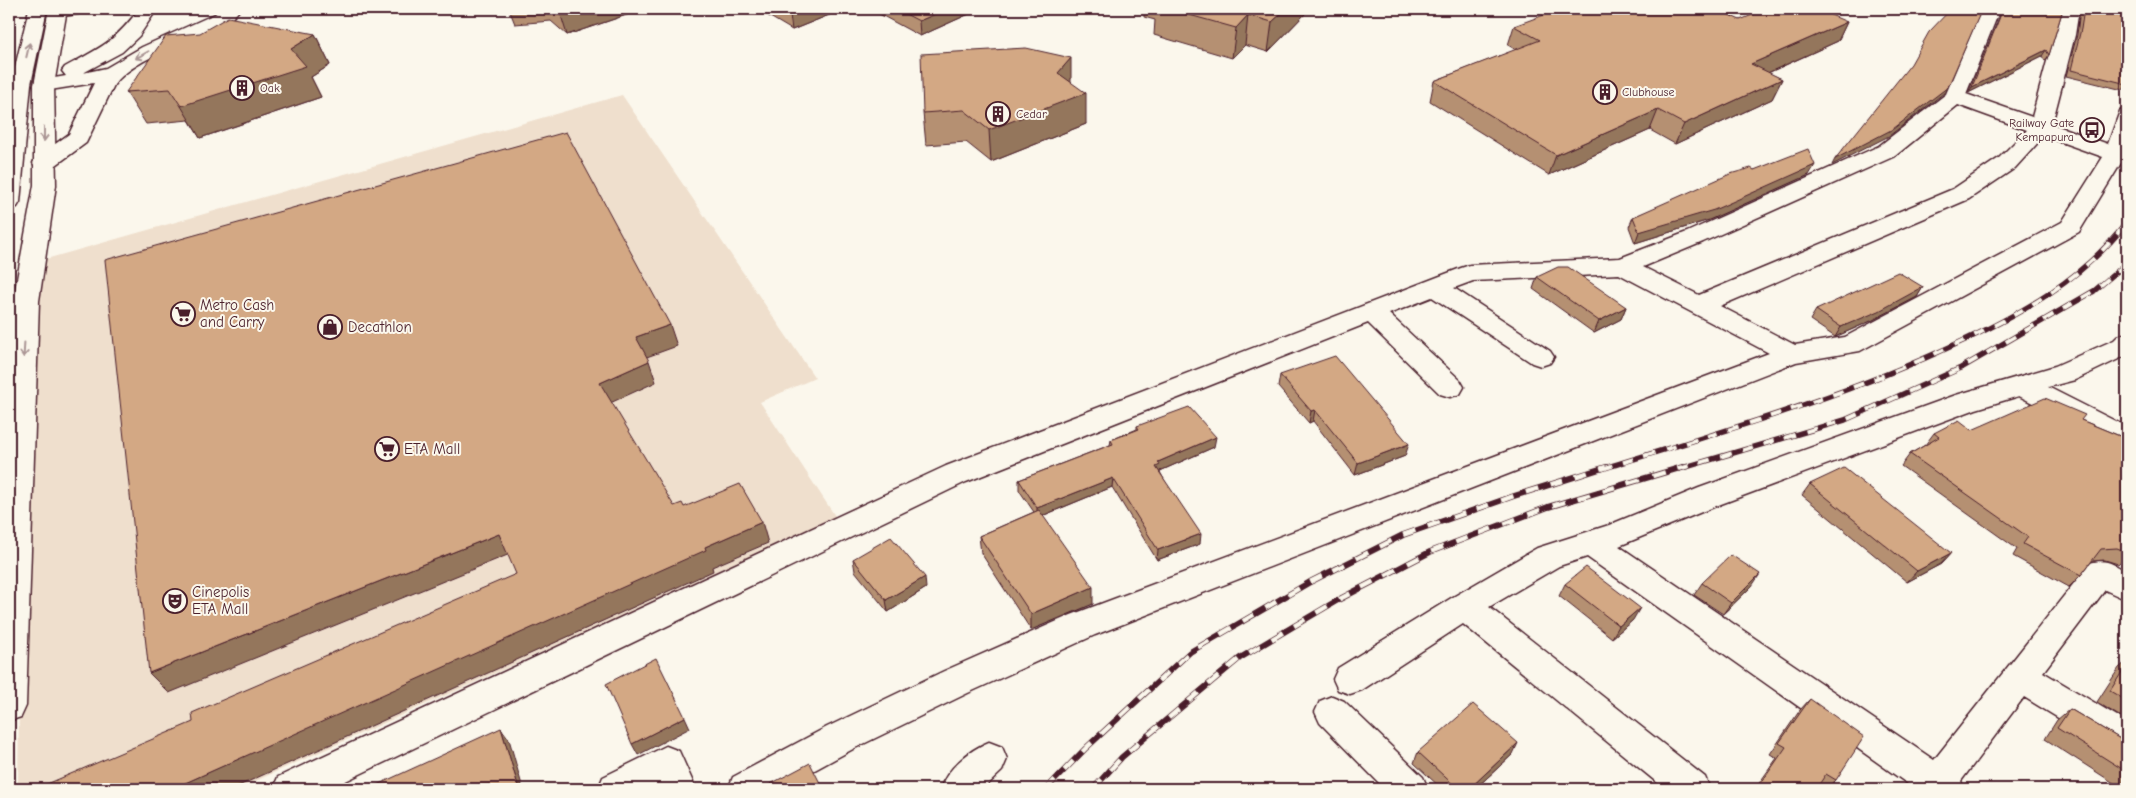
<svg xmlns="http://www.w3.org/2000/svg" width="2136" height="798" font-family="'Comic Neue',sans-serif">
<rect width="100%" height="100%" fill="#fbf7ec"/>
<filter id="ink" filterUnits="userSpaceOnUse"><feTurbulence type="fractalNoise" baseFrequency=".02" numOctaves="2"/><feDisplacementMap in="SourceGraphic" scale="10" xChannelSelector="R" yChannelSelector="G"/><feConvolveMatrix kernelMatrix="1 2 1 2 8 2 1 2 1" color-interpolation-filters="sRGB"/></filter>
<g filter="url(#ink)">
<!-- built -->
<path fill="#efdfcd" d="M622,95L815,378L760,402L837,519L238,789H18L25,265Z"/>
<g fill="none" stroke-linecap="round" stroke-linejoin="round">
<defs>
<path id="minor" d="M49,9H85L83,13L57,17L50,15L48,11Z
M139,9H157L139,36L122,52L83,73L106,68L142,47L215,14L221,9H240C231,22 219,26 205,33C179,45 130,62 114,85L86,143L52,168L44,170L36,168L33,163L36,158L69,134L94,83L44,91L37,89L34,85L37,81L66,76L62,71L65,67C100,48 115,42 139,9Z
M1982,9H2000L1966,94L2032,117L2061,9H2079L2075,35L2052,124L2108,144L2120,111L2127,109V165L2121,163L2079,232L1860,351L1796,362L1095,635L968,693L853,749L780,789H728L733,777L827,727L944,671L1071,615L1769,353L1619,274L1473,281L1454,288L1550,351L1554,357L1550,363L1541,366L1532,363L1432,297L1389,314L1460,380L1464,387L1460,394L1450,397L1440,394L1368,323L966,482L329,789H273L278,777L946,466L1461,268L1470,265L1620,258L1687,232L1879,146L1946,94ZM1958,105L2027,130L1999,158L1953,189L1699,295L1643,267L1703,242L1895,156ZM2044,136L2103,157L2062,222L1845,337L1795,345L1720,306L1969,199L2015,168Z
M2127,333V355L2075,380L2048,387L2127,427V449L2117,446L2019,396L1976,409L1721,504L1619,546L1934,760L2090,563C2105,558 2114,564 2127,572V600L2105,590L2043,672L2127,722V757L2114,752L2024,697L1961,781L1964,789H1915L1587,557L1559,566L1489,607L1705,777L1710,789H1665L1463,624L1362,690L1350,694L1338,690L1333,679L1338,668L1453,597L1537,548L1609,525L1699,488L1956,395L2055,366L2114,340L2118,336Z
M1332,696L1344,701L1423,777L1428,789H1385L1320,723L1315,712L1320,701Z
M989,742L1002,747L1007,759L1002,771L983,789H940C947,769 969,750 989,742Z
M666,746L679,751L696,789H660L658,786L651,789H598L603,777Z"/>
<path id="major" d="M29,9H47L31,84L20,202L17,207L9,209V103L11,84Z
M49,9H67L54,85L56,185L39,301L26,706L21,717L9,721V388L13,301L34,185V85Z"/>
</defs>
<!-- minor casing -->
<use href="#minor" stroke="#4a1f2b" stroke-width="3"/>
<!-- major casing -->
<use href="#major" stroke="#4a1f2b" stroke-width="3"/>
<!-- minor -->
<use href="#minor" fill="#fbf7ec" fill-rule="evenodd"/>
<!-- major -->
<use href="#major" fill="#fbf7ec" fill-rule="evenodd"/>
<defs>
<path id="rail-far1" d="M1602,469C1720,432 1841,398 1954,345C2019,315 2083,280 2127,222
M1679,469L1845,420L1961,368L2094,291L2127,263"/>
<path id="rail" d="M1046,789L1086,748L1190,652L1310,582L1403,535L1514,496L1606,467
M1093,789L1122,757L1240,658L1338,600L1430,552L1548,507L1683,467"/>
</defs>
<!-- rail-far1 casing -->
<use href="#rail-far1" stroke="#4a1f2b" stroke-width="5.5"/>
<!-- rail casing -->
<use href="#rail" stroke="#4a1f2b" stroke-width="6"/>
<!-- rail-far1 -->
<use href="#rail-far1" stroke="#fbf7ec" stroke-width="4" stroke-dasharray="11" stroke-linecap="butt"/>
<!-- rail -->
<use href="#rail" stroke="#fbf7ec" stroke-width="4.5" stroke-dasharray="13" stroke-linecap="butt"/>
</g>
<!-- wall -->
<path fill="#b59072" stroke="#4a1f2b" d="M509,9H644L567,35L551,21L515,24Z
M764,9H844L792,30L765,14Z
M870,9H969V14L920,36Z
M1144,9H1306L1305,14L1268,52L1245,45L1232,58L1154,35L1155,20L1144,17Z
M2001,9H2063L2049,55L2045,61L2042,56L1968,93L2002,10Z
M2080,9H2127V84L2123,90L2066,76L2077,35Z
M1740,20L1847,22L1838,41L1768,73L1782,79L1772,99L1675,144L1650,130L1549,175L1430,101L1434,81L1516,50L1508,45L1514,26Z
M315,34L330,65L311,77L321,97L200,138L189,120L146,124L126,92Z
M1071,82L1086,124L991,162L966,142L926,145L923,113Z
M1754,170L1809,175L1709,220L1635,243L1629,227L1633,217Z
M1537,277L1626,307L1621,319L1594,333L1533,289Z
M1923,287L1917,297L1873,320L1835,337L1810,320L1816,310Z
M1280,375L1405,456L1355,475L1313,421L1309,423L1278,387Z
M2081,420L2127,439V555L2118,564L2105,560L2092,561L2081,575L2069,587L2013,556L2017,549L1901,466L1910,454L1925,445L1934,433Z
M1137,426L1214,447L1160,471V472L1200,544L1157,560L1112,487L1042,516L1093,604L1031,630L981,553L979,536L1034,512L1019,490V480L1110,445L1111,440L1137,429Z
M1810,484L1951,553L1941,564L1907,582L1802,495Z
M853,559L926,588L888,612L855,571Z
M1702,583L1752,586L1723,614L1694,595Z
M1565,584L1633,620L1612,638L1559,596Z
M2127,661V721L2097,702L2119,668Z
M1810,699L1836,780L1827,789H1823L1818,786L1816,789H1755L1777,758L1770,754L1800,710Z
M2070,709L2127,743V789H2123L2045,739L2057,720Z
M1418,752L1513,754L1475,789H1442L1414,763Z"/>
<!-- shaded-wall -->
<path fill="#94765c" stroke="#4a1f2b" d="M559,9H644L567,35Z
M806,9H844L792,30L790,15Z
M947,9H969V14L920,36L919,21Z
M1286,9H1306L1305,14L1268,52L1272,22Z
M1248,15L1245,45L1232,58L1236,28Z
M1847,22L1838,41L1743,84L1751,64Z
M315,34L330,65L311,77L321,97L200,138L181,106L291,49Z
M2046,50L2042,56L1968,93L1972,87Z
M1071,58V88L1086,93V124L991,162L989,130L1058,73Z
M1782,79L1772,99L1675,144L1684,124Z
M1948,87L1944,93L1889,136L1832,165L1835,159Z
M1658,110L1650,130L1549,175L1556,155Z
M1815,165L1809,175L1709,220L1635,243L1639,232Z
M1923,287L1917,297L1873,320L1835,337L1841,327Z
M1626,307L1621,319L1594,333L1599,321Z
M670,325L677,346L644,358L636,337Z
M649,361L656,382L608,404L600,383Z
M1315,410L1313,421L1309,423L1311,411Z
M1216,437L1214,447L1160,471V475L1156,467L1158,462Z
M1409,444L1405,456L1355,475L1358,463Z
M1113,478L1112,487L1037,518V508Z
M762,522L768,543L712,567L713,571L232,789H184L183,784L705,547Z
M499,534L510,554L169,693L149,673Z
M1201,534L1200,544L1157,560L1158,550Z
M1951,553L1941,564L1907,582L1917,571Z
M1760,574L1752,586L1723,614L1731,603Z
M925,577L926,588L888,612L886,600Z
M1093,587V604L1031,630V614Z
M1640,608L1633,620L1612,638L1619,626Z
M685,717L690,728L638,755L632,744Z
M501,728L509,739L523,789H519Z
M1518,743L1513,754L1475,789H1469Z"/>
<!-- building -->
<path fill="#d3a884" stroke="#4a1f2b" d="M778,9H806L790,15Z
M896,9H947L919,21Z
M1168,9H1286L1272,22L1248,15L1236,28Z
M1560,9H1716L1740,20L1767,9H1817L1847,22L1751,64L1782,79L1684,124L1658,110L1556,155L1434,81L1540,40L1514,26Z
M1951,9H1982L1948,87L1893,129L1835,159L1911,64L1929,32Z
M2003,9H2063L2049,55L2046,50L1972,87Z
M2084,9H2127V84L2071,70L2081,29Z
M228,17L315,34L291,49L306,66L181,106L170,89L126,92L166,36L200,33Z
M1026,48L1071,58L1058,73L1086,93L989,130L964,110L923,113L921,54Z
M566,132L670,325L636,337L649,361L600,383L674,506L682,503L684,507L740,484L762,522L705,547L706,550L183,784L184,789H40V787L193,722L192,713L516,574L499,534L149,673L105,260Z
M1808,149L1815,165L1714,210L1639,232L1633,217L1730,174L1751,168L1754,170Z
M1558,267H1568L1626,307L1599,321L1537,277Z
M1898,272L1923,287L1879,311L1841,327L1816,310Z
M1335,356L1409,444L1358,463L1315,410L1311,411L1280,375Z
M2045,398L2085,415L2081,420L2127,439V552L2117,548L2101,549L2081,575L2023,544L2028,537L1910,454L1939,437L1934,433L1959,420L1972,430Z
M1189,407L1216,437L1158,462L1160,465L1156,467L1201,534L1158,550L1113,478L1037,508L1019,480L1113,444L1111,440L1139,429L1137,426Z
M1844,468L1951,553L1917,571L1810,484Z
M1039,510L1093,587L1031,614L979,536Z
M891,537L925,577L886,600L853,559Z
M1731,555L1760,574L1731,603L1702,583Z
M1586,567L1640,608L1619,626L1565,584Z
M656,658L685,717L632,744L606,684Z
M2127,664V701L2110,691Z
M1810,699L1864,737L1836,780L1826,774L1816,789H1757L1786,747L1779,743Z
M1473,704L1518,743L1469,789H1458L1418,752Z
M2070,709L2127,743V772L2057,728Z
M501,728L519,789H368Z
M810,763L823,789H761Z"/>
<!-- one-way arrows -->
<defs><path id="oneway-shaft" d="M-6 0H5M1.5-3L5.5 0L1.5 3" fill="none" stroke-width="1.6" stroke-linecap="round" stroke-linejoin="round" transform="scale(1.25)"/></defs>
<g stroke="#ab9695">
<use href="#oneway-shaft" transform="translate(28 50) rotate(-77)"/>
<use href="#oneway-shaft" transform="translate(142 55) rotate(150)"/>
<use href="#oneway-shaft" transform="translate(44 134) rotate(90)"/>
<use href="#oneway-shaft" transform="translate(24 350) rotate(93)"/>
</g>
</g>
<!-- icons -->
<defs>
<symbol id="building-ring" viewBox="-11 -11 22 22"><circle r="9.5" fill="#fbf7ec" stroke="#4a1f2b" stroke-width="1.5"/><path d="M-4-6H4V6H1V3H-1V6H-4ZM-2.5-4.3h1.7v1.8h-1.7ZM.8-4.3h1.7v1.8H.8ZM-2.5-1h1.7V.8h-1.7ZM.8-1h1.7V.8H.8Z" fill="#4a1f2b"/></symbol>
<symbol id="bus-ring" viewBox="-11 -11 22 22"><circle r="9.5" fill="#fbf7ec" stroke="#4a1f2b" stroke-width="1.5"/><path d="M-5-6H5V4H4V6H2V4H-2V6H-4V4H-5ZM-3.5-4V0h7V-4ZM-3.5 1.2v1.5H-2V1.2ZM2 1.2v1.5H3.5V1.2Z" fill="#4a1f2b"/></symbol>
<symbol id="supermarket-ring" viewBox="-11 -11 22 22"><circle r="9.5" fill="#fbf7ec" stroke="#4a1f2b" stroke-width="1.5"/><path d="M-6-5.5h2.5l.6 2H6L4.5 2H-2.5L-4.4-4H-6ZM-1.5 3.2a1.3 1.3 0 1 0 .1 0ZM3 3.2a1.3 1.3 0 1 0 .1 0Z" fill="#4a1f2b"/></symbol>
<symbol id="shop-ring" viewBox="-11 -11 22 22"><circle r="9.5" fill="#fbf7ec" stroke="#4a1f2b" stroke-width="1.5"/><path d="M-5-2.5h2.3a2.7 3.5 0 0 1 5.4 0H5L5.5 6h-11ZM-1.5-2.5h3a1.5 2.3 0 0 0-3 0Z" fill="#4a1f2b"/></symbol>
<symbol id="theatre-ring" viewBox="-11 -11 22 22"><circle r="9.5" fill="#fbf7ec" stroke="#4a1f2b" stroke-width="1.5"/><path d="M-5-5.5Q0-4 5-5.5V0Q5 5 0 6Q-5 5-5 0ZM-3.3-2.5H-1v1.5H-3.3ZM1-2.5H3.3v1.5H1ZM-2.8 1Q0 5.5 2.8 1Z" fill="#4a1f2b"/></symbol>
</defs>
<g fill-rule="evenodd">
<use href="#building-ring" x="228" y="74" width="28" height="28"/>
<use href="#building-ring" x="1591" y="78" width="28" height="28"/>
<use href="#building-ring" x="984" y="100" width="28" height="28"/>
<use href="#bus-ring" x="2078" y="116" width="28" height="28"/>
<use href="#supermarket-ring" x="169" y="300" width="28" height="28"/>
<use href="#shop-ring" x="316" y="313" width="28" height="28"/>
<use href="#supermarket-ring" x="373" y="435" width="28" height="28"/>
<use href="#theatre-ring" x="161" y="587" width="28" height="28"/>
</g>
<g text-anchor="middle" stroke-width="4" stroke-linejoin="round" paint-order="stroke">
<!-- far-poi labels -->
<g font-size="12" fill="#4a1f2b" stroke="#fbf7ec" text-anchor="start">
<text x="260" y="92">Oak</text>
<text x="1622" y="96">Clubhouse</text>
<text x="1016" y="118">Cedar</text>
<text x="2074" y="127" text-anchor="end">Railway Gate<tspan x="2074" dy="14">Kempapura</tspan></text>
</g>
<!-- poi labels -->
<g font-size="15" fill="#4a1f2b" stroke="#fbf7ec" text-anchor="start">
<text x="200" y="310">Metro Cash<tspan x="200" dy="17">and Carry</tspan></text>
<text x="348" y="332">Decathlon</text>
<text x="404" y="454">ETA Mall</text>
<text x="192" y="597">Cinepolis<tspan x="192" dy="17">ETA Mall</tspan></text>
</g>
</g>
<!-- margin -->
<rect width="2136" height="798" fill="none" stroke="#fbf7ec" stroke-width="30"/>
<rect x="15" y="15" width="2106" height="768" fill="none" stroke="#4a1f2b" stroke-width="2" filter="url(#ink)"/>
</svg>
